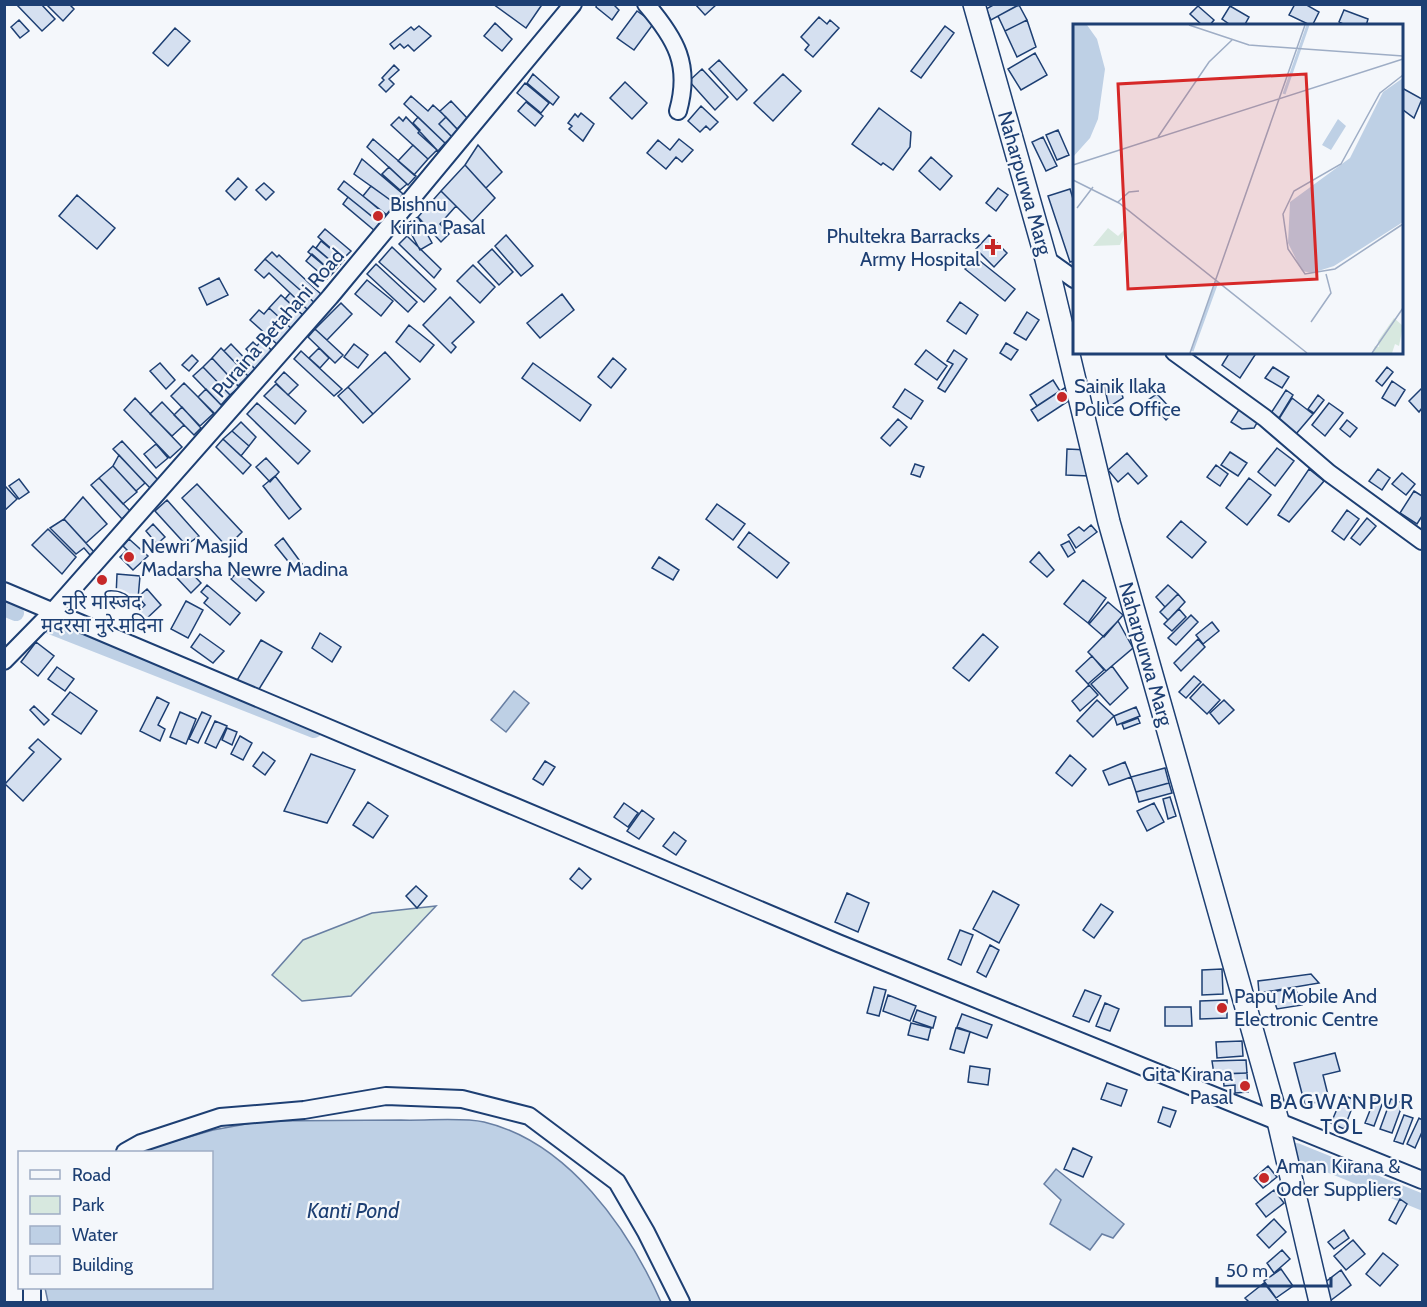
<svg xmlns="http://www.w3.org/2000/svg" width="1427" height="1307" font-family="Cabin,'Noto Sans Devanagari',sans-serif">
<rect width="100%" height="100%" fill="#f4f7fb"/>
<!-- green -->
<path fill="#d7e8df" stroke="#687fa3" stroke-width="1.5" d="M436,906L351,996L302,1001L272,975L303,940L372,913Z"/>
<!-- water -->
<path fill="#bed0e5" stroke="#687fa3" stroke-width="1.5" d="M514,691L529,703L506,732L491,720Z
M401,1120C426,1121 461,1117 484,1122C568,1142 628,1228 661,1302H48L45,1288H212V1152H143L151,1148L213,1130L263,1121Z
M1056,1169L1124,1224L1113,1238L1102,1234L1090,1250L1050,1224L1061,1200L1044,1184Z"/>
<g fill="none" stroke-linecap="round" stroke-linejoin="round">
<!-- canal -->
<path stroke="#bed0e5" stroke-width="16" d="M4,608L16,613
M45,624L314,730
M1296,1151L1422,1202"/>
</g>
<!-- building -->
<path fill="#d5e0f0" stroke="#1d3f73" stroke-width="1.5" d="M16,4H41L55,19L42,31Z
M46,4H69L74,9L63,21Z
M493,4H539L541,6L526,28Z
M597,4H613L619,10L612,20L596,7Z
M695,4H717L705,15Z
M995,4H1020L991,20L986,9Z
M1295,4H1305L1319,12L1312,26L1289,15Z
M1019,5L1027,20L1005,31L998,16Z
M1198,6L1214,20L1209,26H1203L1190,14Z
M1230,6L1249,17L1244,26H1232L1222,19Z
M1344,10L1368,19L1366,26H1347L1339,22Z
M637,11L654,23L634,50L617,38Z
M819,17L827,24L830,20L839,28L813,57L805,50L809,45L801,37Z
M19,20L29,31L20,38L11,27Z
M1027,20L1036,47L1017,57L1005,31Z
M495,23L512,39L502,51L484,36Z
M419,26L431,36L414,51L408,45L404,48L400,44L394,49L390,44L411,27L414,30Z
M945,26L954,33L921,78L911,71Z
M175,28L190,41L168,66L153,53Z
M1035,53L1047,75L1021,90L1008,69Z
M719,60L747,90L737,100L709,69Z
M394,65L399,70L389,79L394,84L386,92L379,85L384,80L382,78Z
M702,69L728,97L715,110L689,81Z
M533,74L559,97L553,105L527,83Z
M783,74L801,91L773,121L754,103Z
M625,82L647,103L632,119L610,98Z
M525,83L549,103L541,113L517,93Z
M1402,88L1422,99L1414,118L1402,109Z
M411,96L428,111L433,105L446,117L439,124L452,137L445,143L404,104Z
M451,101L468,119L457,129L440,111Z
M526,102L543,116L535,126L518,111Z
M701,106L718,122L710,130L706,126L700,132L688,121Z
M879,108L911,132L910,147L893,170L883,163L881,165L852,144Z
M581,113L594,124L583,141L569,129L572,126L568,123L575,114L578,117Z
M399,117L403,121L406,117L437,150L428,159L391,125Z
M418,117L445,143L438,151L418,133L420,130L413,123Z
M446,117L459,131L453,138L439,124Z
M1058,130L1069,155L1057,160L1046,135Z
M1043,137L1057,166L1046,171L1032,142Z
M373,139L416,176L408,185L367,147Z
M679,139L693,150L682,162L676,157L666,169L647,153L658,140L670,150Z
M413,145L428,159L414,175L398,161Z
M478,145L502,172L486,188L465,165Z
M931,157L952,176L940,190L919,171Z
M362,159L403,194L396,204L354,174Z
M465,165L495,198L472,222L441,191Z
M389,167L407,184L400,190L382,174Z
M238,178L247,187L235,200L226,191Z
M344,181L388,216L385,220L382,218L379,222L338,189Z
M264,183L274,192L266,200L256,190Z
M371,186L397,205L388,217L363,196Z
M998,188L1008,195L996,211L986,203Z
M1070,189L1074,202V261L1070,262L1048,196Z
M441,191L456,206L440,224L449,234L441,242L418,217Z
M77,195L115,228L97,249L59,216Z
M348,197L381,224L375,231L343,204Z
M418,217L432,243L420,250L406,224Z
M325,229L351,251L343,259L318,237Z
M506,235L533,266L521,276L495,246Z
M989,235L1007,253L994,267L976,249Z
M407,236L441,269L434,278L399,244Z
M321,241L344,260L338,267L316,248Z
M313,246L338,267L333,273L308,252Z
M392,247L436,289L424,302L379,262Z
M492,249L513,272L499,285L478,262Z
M272,252L277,257L279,255L323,296L316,304L265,259Z
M312,254L333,273L327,279L306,261Z
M975,257L1015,289L1005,301L965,269Z
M265,259L316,304L309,311L269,273L264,278L255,270Z
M376,264L417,302L408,312L367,274Z
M473,265L495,287L480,303L457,281Z
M219,278L228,295L207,305L199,288Z
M367,280L393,301L381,316L355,294Z
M290,293L309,311L304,316L285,299Z
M562,294L574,310L540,338L527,323Z
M281,295L305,317L293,330L269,308Z
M450,297L474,322L452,343L456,347L451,353L423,325Z
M960,302L978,315L966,334L947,321Z
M341,303L352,314L327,340L315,329Z
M269,308L293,330L278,345L250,320L259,310L264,314Z
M1027,312L1039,320L1026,340L1014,333Z
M409,325L434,345L420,362L396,342Z
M315,329L343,355L335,363L308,337Z
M262,340L273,352L255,369L244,357L249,352L246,349L253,342L257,346Z
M1006,343L1018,350L1011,360L1000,353Z
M231,344L255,369L248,376L224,351Z
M354,344L368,355L358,368L344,357Z
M221,348L248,376L238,386L212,358Z
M319,348L329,358L320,368L309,358Z
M926,350L947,366L937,380L915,364Z
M954,350L967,359L945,392L938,388L953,364L947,361Z
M301,351L342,389L334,396L294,359Z
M385,352L410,379L373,414L348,387Z
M1230,352H1251L1255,355L1240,378L1222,365Z
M192,355L198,361L189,371L182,365Z
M212,358L239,387L230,395L203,367Z
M613,358L626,369L611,388L598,377Z
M160,363L175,380L166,389L150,371Z
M533,363L591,405L580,421L522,378Z
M203,367L230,395L221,405L193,376Z
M1273,367L1289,377L1282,388L1265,378Z
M1387,367L1393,372L1382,386L1376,381Z
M284,372L298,385L288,395L275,382Z
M1053,380L1060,391L1037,406L1030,395Z
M1392,381L1405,390L1395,406L1382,398Z
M1119,382L1123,398L1109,407L1104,385Z
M184,383L214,413L200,426L171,396Z
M276,384L306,411L295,424L264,396Z
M348,387L373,414L363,423L338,396Z
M1066,387L1073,398L1038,421L1031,410Z
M1422,388V408L1419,412L1409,401Z
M206,389L223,407L215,415L198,397Z
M905,389L923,401L911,419L893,407Z
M1286,390L1293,395L1279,418L1271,413Z
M1157,394L1174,412L1166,420L1148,400Z
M1318,395L1324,400L1314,413L1308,409Z
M135,398L182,447L170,458L124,410Z
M1292,398L1313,414L1296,434L1277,422Z
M162,402L184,425L172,436L150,414Z
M257,403L310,451L298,464L247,414Z
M1329,403L1343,413L1325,436L1312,425Z
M182,407L201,428L194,435L174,415Z
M1240,408L1258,421L1254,428L1242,429L1231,422Z
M898,419L907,427L890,446L881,438Z
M1347,420L1357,428L1350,437L1340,429Z
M241,422L256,437L249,446L232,431Z
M232,431L249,446L241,456L223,439Z
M223,439L251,465L243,474L216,447Z
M122,441L158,480L150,488L113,449Z
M156,444L168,458L156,468L144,454Z
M1277,448L1294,461L1275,486L1258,472Z
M1067,449L1088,450L1089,476L1066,475Z
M1230,452L1247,463L1238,476L1221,465Z
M1127,453L1147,476L1138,484L1128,473L1118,482L1108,470Z
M119,455L145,483L136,491L113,466Z
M266,458L279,472L270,482L256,467Z
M915,464L924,467L920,477L911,474Z
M1216,465L1228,474L1220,486L1207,477Z
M113,466L137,492L123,504L99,478Z
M1309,469L1324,481L1289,522L1278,515Z
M1378,469L1390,478L1382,490L1369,481Z
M1402,473L1415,484L1406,495L1392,484Z
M275,476L301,509L289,519L263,486Z
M99,478L130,511L122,519L91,485Z
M1249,478L1271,495L1247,525L1226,508Z
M19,479L29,492L19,499L9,486Z
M197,484L242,532L227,547L182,498Z
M6,487L17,499L4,511V488Z
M1414,491L1422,496V516L1417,524L1400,513Z
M83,497L107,524L86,543L64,519Z
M167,500L199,536L186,545L155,511Z
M717,504L745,524L733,540L706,519Z
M1347,510L1359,519L1344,540L1332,531Z
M1367,518L1376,526L1360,545L1351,538Z
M64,519L94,552L90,555L84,548L76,554L50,528Z
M1181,521L1206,542L1192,558L1167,537Z
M153,524L165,537L157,544L146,531Z
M1091,525L1097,532L1076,548L1068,535L1079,527L1084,531Z
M48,529L76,557L62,574L32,545Z
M749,532L789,563L777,578L738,547Z
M283,538L302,564L295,570L275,545Z
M129,539L148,556L133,570L120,557L127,550L123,546Z
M1069,541L1075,552L1068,557L1061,545Z
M1039,552L1054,570L1047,577L1030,562Z
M659,557L679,570L673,580L652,568Z
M186,567L201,583L191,593L176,577Z
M239,570L264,592L256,601L231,579Z
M117,574L140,576L138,599L116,597Z
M1083,580L1106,598L1088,623L1064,604Z
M207,585L240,613L230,625L204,603L208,598L201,592Z
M1168,585L1178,594L1165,607L1156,597Z
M147,589L161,605L143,622L135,614L145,605L138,597Z
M1178,594L1185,602L1168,620L1160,612Z
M186,601L203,610L188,638L171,629Z
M1108,602L1123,615L1104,637L1089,624Z
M1179,609L1186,617L1172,631L1164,624Z
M1191,615L1198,622L1176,645L1168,638Z
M1118,621L1133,648L1106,671L1088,652Z
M1212,622L1219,631L1203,644L1196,635Z
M320,633L341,647L332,662L312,648Z
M200,634L224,651L213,663L191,647Z
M983,634L998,647L969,681L953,668Z
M1198,639L1205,647L1181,671L1174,663Z
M261,640L282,652L256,694L236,682Z
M36,642L54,656L38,676L21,662Z
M1092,656L1104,670L1088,684L1076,671Z
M1112,666L1128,688L1110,705L1091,684Z
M57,667L74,679L65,691L48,679Z
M1194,676L1201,682L1186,698L1179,692Z
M1203,684L1220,700L1207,714L1190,698Z
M1089,685L1098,695L1080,711L1072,701Z
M70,692L97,711L81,734L52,714Z
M157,697L169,703L158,725L165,729L160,741L140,731Z
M1097,700L1114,716L1093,737L1077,721Z
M1224,700L1234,710L1219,724L1210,713Z
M34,706L49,720L44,725L30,710Z
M1136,707L1140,716L1117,725L1114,716Z
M180,712L196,719L186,744L170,737Z
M202,712L211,716L198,743L189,739Z
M1138,718L1140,723L1124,729L1122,724Z
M215,721L227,726L216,748L205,743Z
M227,728L237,732L232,745L222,740Z
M240,736L252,743L243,760L231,754Z
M38,739L61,759L23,801L5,784L34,752L29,748Z
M263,752L275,761L265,775L253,766Z
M311,754L355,770L327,823L284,811Z
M1070,755L1086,769L1072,786L1056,773Z
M545,761L555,767L543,785L533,779Z
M1125,762L1131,777L1109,785L1103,771Z
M1165,768L1169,783L1136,792L1131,777Z
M1169,783L1172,793L1139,802L1136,792Z
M1170,797L1176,816L1168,819L1163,799Z
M368,802L388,816L373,838L353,825Z
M624,803L638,813L628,827L614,817Z
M1154,803L1164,822L1147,831L1137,811Z
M642,810L654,819L639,839L627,831Z
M674,832L686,841L676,855L663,846Z
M579,868L591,879L582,889L570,879Z
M416,886L427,896L417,908L406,896Z
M993,891L1019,905L999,943L973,929Z
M847,893L869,903L858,932L835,922Z
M1101,904L1113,912L1094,938L1083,930Z
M960,930L973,935L961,965L948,959Z
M990,945L999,950L986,977L977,972Z
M1222,969L1223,994L1202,995V970Z
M1311,974L1319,983L1259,993L1258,981Z
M874,987L886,990L879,1016L867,1013Z
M1295,988L1302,1005L1277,1009L1271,992Z
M1085,990L1101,996L1089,1022L1073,1016Z
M888,995L916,1006L910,1021L883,1011Z
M1227,1000V1018L1200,1019V1001Z
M1105,1003L1119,1009L1110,1031L1096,1026Z
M1165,1007H1191L1192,1026H1165Z
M917,1010L936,1017L933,1028L913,1021Z
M962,1014L992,1025L987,1038L957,1027Z
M911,1023L931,1028L928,1040L908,1035Z
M956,1028L970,1032L964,1053L950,1049Z
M1242,1041L1243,1056L1217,1058L1216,1042Z
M1335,1053L1340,1071L1323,1075L1329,1099L1305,1105L1294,1063Z
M1246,1060L1247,1073L1214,1074L1212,1061Z
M970,1066L990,1069L988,1085L968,1082Z
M1247,1073L1248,1092L1235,1093V1085L1224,1086L1223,1074Z
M1107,1083L1127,1090L1121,1106L1101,1099Z
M1343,1095L1355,1100L1344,1129L1331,1123Z
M1376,1095L1384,1099L1374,1126L1365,1123Z
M1391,1099L1403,1103L1392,1133L1380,1129Z
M1163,1107L1176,1111L1170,1127L1158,1122Z
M1404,1115L1413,1118L1403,1144L1394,1141Z
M1419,1118L1422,1120V1132L1415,1148L1407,1144Z
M1073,1148L1092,1157L1083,1177L1064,1169Z
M1268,1166L1277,1177L1263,1188L1254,1178Z
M1274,1190L1284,1203L1266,1217L1256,1204Z
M1400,1199L1407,1204L1396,1224L1389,1220Z
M1274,1219L1286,1232L1269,1248L1257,1235Z
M1344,1230L1349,1238L1334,1249L1328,1242Z
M1353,1240L1365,1254L1346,1270L1334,1256Z
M1282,1250L1290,1259L1274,1273L1267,1263Z
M1383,1253L1398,1265L1380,1286L1366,1274Z
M1281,1269L1293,1286L1276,1298L1264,1281Z
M1341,1270L1351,1285L1330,1301L1319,1287Z
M1264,1283L1279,1302H1249L1245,1298Z"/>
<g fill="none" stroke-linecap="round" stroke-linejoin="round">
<defs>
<path id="minor" d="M646,4C676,39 691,65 678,111
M1046,259L1074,279
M1174,352L1265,418L1329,473L1422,541
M4,591L838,943L1422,1180
M4,661L54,610L330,297L573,4
M125,1152L141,1143L220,1117L304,1110L386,1096L462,1099L529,1116L617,1182L646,1232L681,1302
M32,1288V1302"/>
<path id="major" d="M974,4L1046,259L1109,522L1278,1121L1320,1302"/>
</defs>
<!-- minor casing -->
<use href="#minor" stroke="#1d3f73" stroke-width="20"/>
<!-- major casing -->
<use href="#major" stroke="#1d3f73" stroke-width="24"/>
<!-- minor -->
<use href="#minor" stroke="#f4f7fb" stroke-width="16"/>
<!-- major -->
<use href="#major" stroke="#f4f7fb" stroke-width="21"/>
</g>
<!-- markers -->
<g fill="#c62828" stroke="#f4f7fb" stroke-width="2">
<circle cx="378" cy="216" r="6"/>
<path d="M990 238h6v6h6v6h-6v6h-6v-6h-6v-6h6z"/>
<circle cx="1062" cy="397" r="6"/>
<circle cx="129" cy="557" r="6"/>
<circle cx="102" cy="580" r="6"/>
<circle cx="1222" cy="1008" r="6"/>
<circle cx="1245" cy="1086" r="6"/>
<circle cx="1264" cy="1178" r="6"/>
</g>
<g text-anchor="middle" stroke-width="4.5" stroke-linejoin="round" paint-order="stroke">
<!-- street labels -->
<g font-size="20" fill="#1d3f73" stroke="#f4f7fb">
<text transform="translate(1025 183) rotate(74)" y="7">Naharpurwa Marg</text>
<text transform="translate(278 323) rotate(-49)" y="7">Puraina Betahani Road</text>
<text transform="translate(1146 654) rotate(74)" y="7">Naharpurwa Marg</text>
</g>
<!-- poi labels -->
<g font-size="20" fill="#1d3f73" stroke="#f4f7fb" text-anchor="start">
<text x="390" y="211">Bishnu<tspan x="390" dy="23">Kirina Pasal</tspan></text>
<text x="980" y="243" text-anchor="end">Phultekra Barracks<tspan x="980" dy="23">Army Hospital</tspan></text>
<text x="1074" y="393">Sainik Ilaka<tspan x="1074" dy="23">Police Office</tspan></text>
<text x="141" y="553">Newri Masjid<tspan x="141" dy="23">Madarsha Newre Madina</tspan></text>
<text x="102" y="609" text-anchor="middle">नुरि मस्जिद<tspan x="102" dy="23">मदरसा नुरे मदिना</tspan></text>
<text x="1234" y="1003">Papu Mobile And<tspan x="1234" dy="23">Electronic Centre</tspan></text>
<text x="1233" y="1081" text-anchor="end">Gita Kirana<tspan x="1233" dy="23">Pasal</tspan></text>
<text x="1276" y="1173">Aman Kirana &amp;<tspan x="1276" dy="23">Oder Suppliers</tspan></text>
</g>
<!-- water labels -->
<g font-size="21" font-style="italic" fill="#1d3f73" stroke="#f4f7fb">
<text x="353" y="1218">Kanti Pond</text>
</g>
<!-- quarter labels -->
<g font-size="22" letter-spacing="1.5" fill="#1d3f73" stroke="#f4f7fb">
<text x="1342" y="1109">BAGWANPUR<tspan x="1342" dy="25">TOL</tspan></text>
</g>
</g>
<!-- overview -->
<g transform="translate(1073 24)">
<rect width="330" height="330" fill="#f4f7fb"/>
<path d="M54,203L47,221L20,222L35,204L45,212ZM321,294L330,302L326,322L322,320L319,329H299L302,322L306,323L305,317Z" fill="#d7e8df"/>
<path d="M0,1H14L24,15L32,45L25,95L17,114L0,133ZM330,54V198L261,242L239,249L229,247L215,219L217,178L277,134L310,68ZM265,95L273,102L258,126L249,121Z" fill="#bed0e5"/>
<path fill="none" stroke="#bed0e5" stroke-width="3" d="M211,70L235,1M119,327L144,258"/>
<path fill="none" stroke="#9eadc5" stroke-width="1.5" d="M116,1L176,21L330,32M330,51L307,69L268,140L221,167L210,190L215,225L232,250L262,245L330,200M85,113L136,38L159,16M0,141L330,35M0,156L46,179L234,329M45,178L56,168L66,167M4,184L20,163M238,298L258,269L253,250M117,329L232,1M299,329L330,284"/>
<path fill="#d62828" fill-opacity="0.15" stroke="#d62828" stroke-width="3" d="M233,50L244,255L55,265L45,60Z"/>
<rect width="330" height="330" fill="none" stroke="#1d3f73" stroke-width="3"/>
</g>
<!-- border -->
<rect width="1427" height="1307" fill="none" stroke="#1d3f73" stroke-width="12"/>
<!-- legend -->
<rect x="18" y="1151" width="195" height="138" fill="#f4f7fb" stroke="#9eadc5" stroke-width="1.5"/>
<rect x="30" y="1170" width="30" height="9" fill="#f4f7fb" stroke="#9eadc5" stroke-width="1.5"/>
<text x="72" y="1181" font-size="18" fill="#1d3f73">Road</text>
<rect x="30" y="1196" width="30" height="18" fill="#d7e8df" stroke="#9eadc5" stroke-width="1.5"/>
<text x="72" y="1211" font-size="18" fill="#1d3f73">Park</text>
<rect x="30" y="1226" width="30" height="18" fill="#bed0e5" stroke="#9eadc5" stroke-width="1.5"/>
<text x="72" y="1241" font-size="18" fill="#1d3f73">Water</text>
<rect x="30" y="1256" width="30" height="18" fill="#d5e0f0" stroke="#9eadc5" stroke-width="1.5"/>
<text x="72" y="1271" font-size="18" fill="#1d3f73">Building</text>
<!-- scale -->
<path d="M1217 1277v9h114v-9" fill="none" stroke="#1d3f73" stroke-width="3"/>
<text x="1226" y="1277" font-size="18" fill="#1d3f73" stroke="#f4f7fb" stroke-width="4.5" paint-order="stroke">50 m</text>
</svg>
